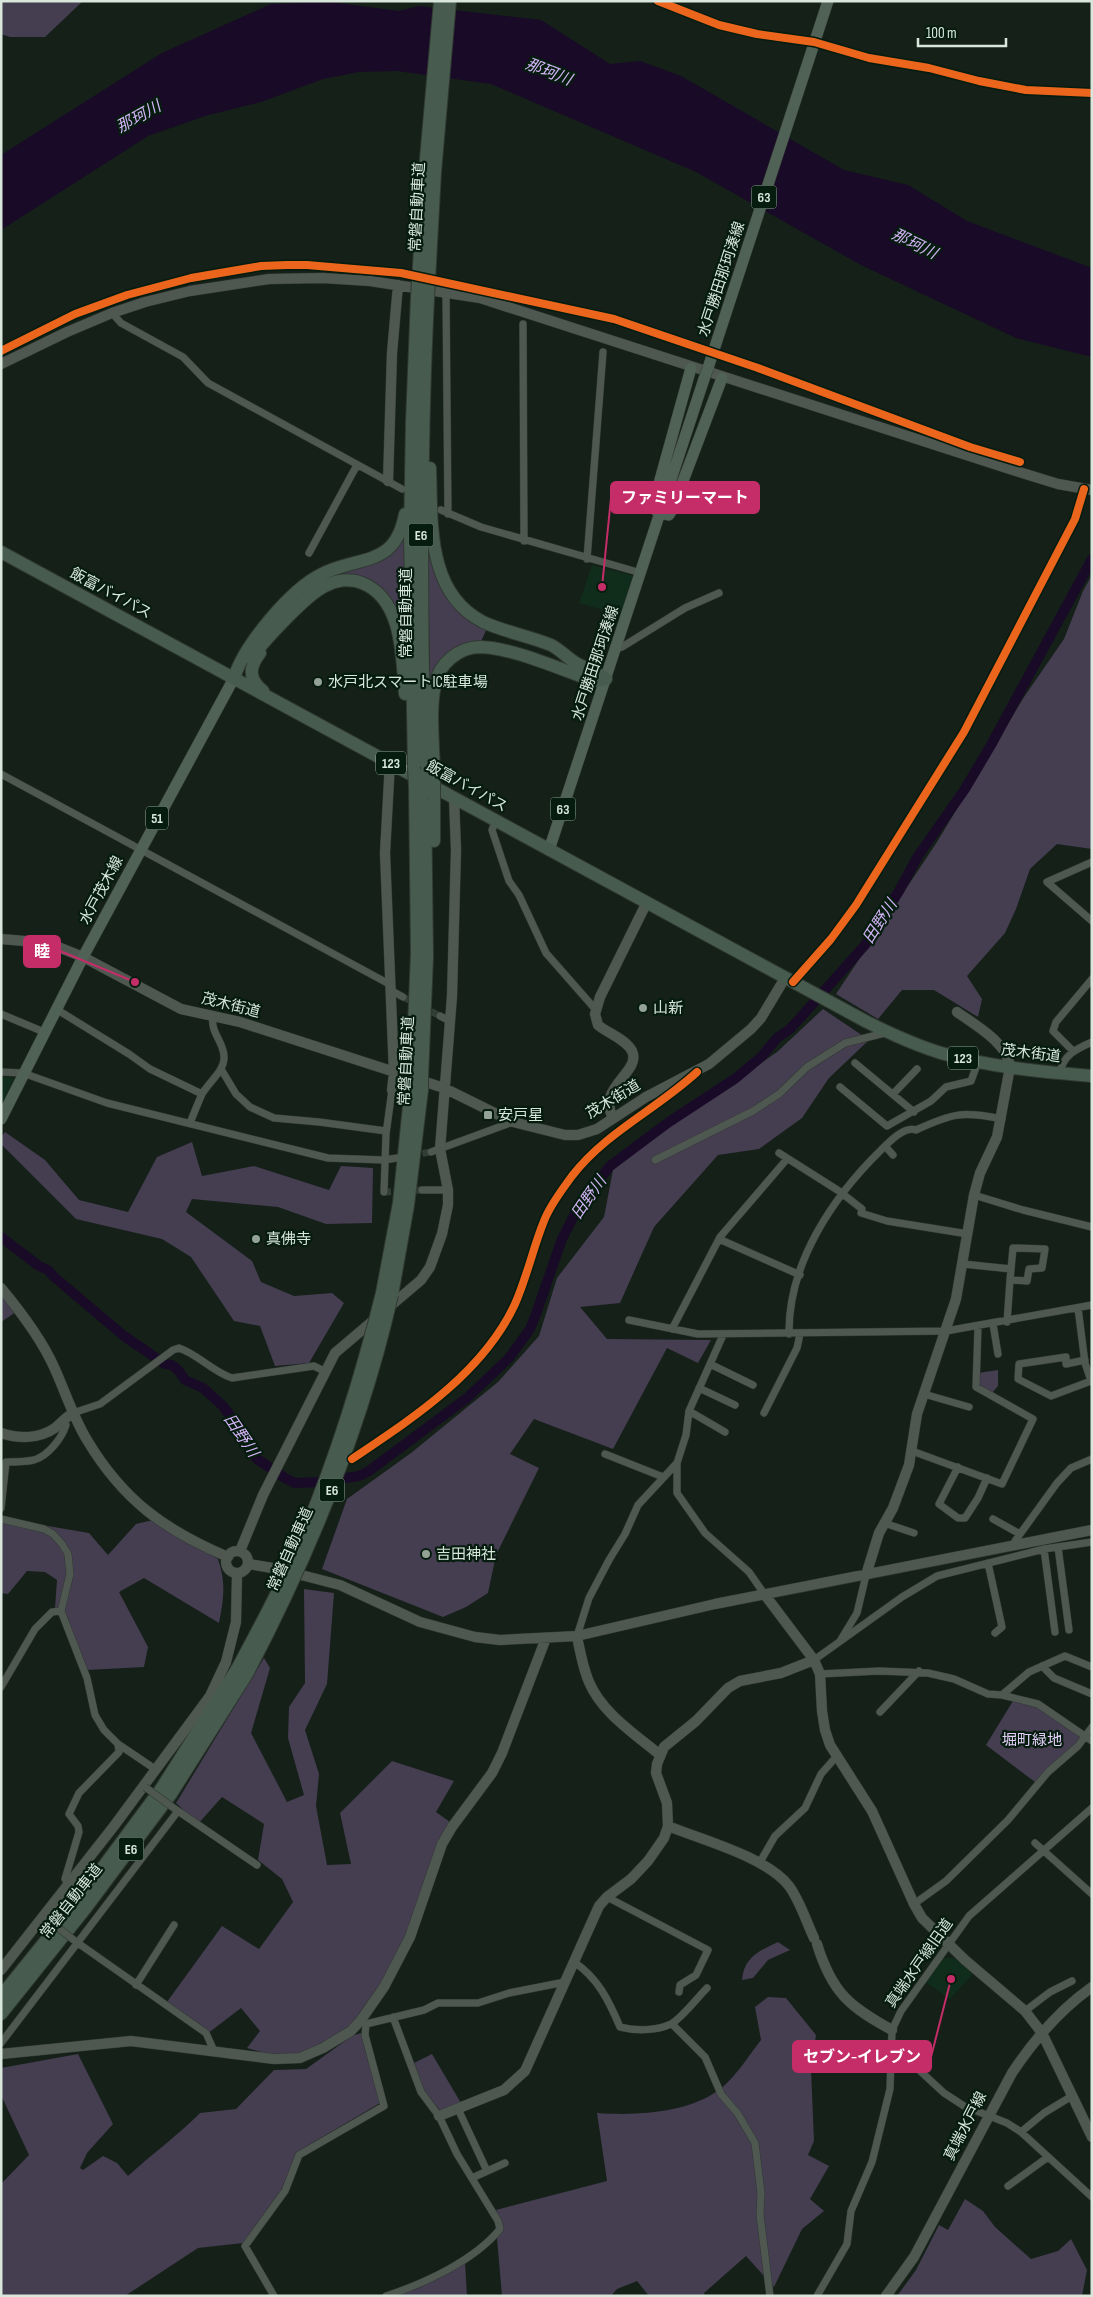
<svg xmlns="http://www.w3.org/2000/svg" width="1093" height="2297" font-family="'Sofia Sans Condensed','Noto Sans JP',sans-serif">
<rect width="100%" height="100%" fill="#142018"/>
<!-- built -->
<path fill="#102c1b" d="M592,565L634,576L620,615L579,603Z
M1,1076L14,1078L1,1106Z
M942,1958H954L973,1974L950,1999L924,1981Z"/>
<!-- green -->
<path fill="#453d50" d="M1,1H83L45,37H10L1,34Z
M427,492L437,571L487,628L480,644L464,647L430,691Z
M405,534L407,645L380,589L321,577Z
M1092,575V849L1057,844L1030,869L1016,909L1005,933L967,976L982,999L978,1017L934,990H902L878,1019L836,994L937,842L1024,697L1064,639L1083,591Z
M823,1009L869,1040L829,1078L802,1118L759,1149L718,1155L654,1227L620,1303L580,1307L607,1339L711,1340L698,1363L667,1348L613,1449L534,1419L510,1454L539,1468L496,1555L488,1593L466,1607L443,1617L322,1569L347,1499L411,1453L498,1382L539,1336L557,1278L604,1217L613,1170L669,1127L777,1052Z
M5,1132L45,1160L79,1200L128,1212L157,1157L192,1142L202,1176L254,1166L329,1190L341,1166L373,1168L372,1223L326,1224L278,1207L192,1199L186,1212L252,1261L261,1282L294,1296L332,1293L344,1303L309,1363L275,1366L260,1326L234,1321L191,1257L162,1239L76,1219L1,1144V1137Z
M1,1294L16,1312L1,1322Z
M998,1370V1386L992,1393L978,1386V1373Z
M1,1518L89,1533L108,1555L136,1524L153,1520L218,1559C226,1584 224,1597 219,1623L144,1578L119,1592L148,1647L144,1667L87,1670L70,1632L69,1621L65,1612L55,1608L57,1580L45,1572L27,1571L8,1594L1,1593Z
M304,1589L334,1593L327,1684L305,1730L319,1774L316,1806L327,1865L351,1864L340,1813L392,1761L454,1781L436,1812L450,1822L406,1935L382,1986L348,2029L322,2045L299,2054L272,2055L247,2048L260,2031L241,2008L207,2034L167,2002L222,1926L259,1949L293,1902L282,1879L258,1860L264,1824L222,1797L198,1824L176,1803L264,1658L270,1668L251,1733L287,1802L304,1795L288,1738L289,1707L305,1683Z
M1013,1701L1036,1705L1082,1739L1035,1782L986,1745Z
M778,1942L790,1950L768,1960L753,1978L742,1980C744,1957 759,1951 778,1942Z
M768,1997L786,1998L816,2035L811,2069L814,2141L808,2155L829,2166L810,2199L824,2211L802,2229L774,2287L746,2256L704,2293L705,2296H649L637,2281L617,2289L611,2296H502L497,2238L503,2229L496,2210L607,2181L597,2113C638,2116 698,2113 728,2082C740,2070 750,2054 761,2040L755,2007Z
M361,2033L380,2103L297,2152L281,2191L243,2243L198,2248L125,2296H1V2184L29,2155L1,2095V2068L78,2054L113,2124L87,2153L80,2168L83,2170L103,2156L117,2163L128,2176C152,2154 177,2136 200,2113L236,2109L274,2070L306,2069L352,2036Z
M432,2054L461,2103L440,2110L423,2091L414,2063Z
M965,2199L983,2211L995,2227L1031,2259L1058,2251L1071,2239L1087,2270L1082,2296H897L916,2270L939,2225L948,2230Z
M465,2262L467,2296H393L419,2288Z"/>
<!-- water -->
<path fill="#190a27" d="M330,2L399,11L419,6L541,20L610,64L640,61L681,76L844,170L908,185L967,221L1092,268V357L1016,338L861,265L696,172L491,84L397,71L359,72L323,79L261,102L205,116L148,136L1,230V155L162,53L271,4Z"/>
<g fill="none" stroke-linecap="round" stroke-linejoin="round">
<!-- river -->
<path stroke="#190a27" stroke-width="10" d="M1,1237L39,1266L48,1270L53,1276L124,1336L165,1364L172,1365L178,1370L185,1380L203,1388L223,1406L245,1437L249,1449L257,1459L285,1478L295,1483L320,1482L359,1476L369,1471L467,1398L509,1358L530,1329L536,1314L562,1239L578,1208L610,1166L669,1122L736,1078L761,1057L777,1038L790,1029L801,1017L865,945L899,891L918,856L965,789L991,745L1092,559"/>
<!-- street-tunnel -->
<path stroke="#313e35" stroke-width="7" stroke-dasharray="7 3.5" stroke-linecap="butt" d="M403,997L440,1016
M412,1155L431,1152
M384,1192L422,1190"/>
<defs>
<path id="street" d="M446,293L448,514
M112,313L121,323L183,357L208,383L402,489
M523,324L524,541
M441,510L481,527L641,573
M309,553L357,465
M587,559L603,352
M616,649L622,647L685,608L719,593
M1,774L391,985
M496,820L492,830L509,881L519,895L546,953L596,1010
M1092,862L1047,882L1092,921
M392,991L403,997
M56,1009L129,1054L150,1069L202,1094
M1,1014L44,1032
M440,1016L450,1021
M1073,1051L1053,1031L1056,1022L1092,979
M855,1063L914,1112
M221,1069L236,1094L250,1107L274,1118L319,1122L386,1131
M1,1072L23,1073L107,1103L328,1158L384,1160L397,1158
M1060,1073C1063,1055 1076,1049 1092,1042
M840,1087L887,1126L931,1101L946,1087L971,1081L978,1062
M893,1094L917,1069
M190,1123C194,1113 198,1103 202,1094C209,1082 224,1071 224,1058C225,1043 210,1033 213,1017
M885,1146L893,1155
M431,1152L513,1122
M779,1153L839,1191L862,1209L861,1213L887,1221L968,1234
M655,1160L753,1111L779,1094L807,1067L845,1043L885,1033
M422,1190H448
M384,1192L386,1134L392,1090
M974,1195L1023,1210L1092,1227
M719,1239L800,1275
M963,1264L1011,1269L1013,1248L1045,1249L1042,1268L1029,1269L1027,1281L1010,1280L1011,1269
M1078,1308L1085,1363L1091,1381L1051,1396L1018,1379L1019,1364L1066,1357V1364L1085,1360
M629,1320L698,1334L946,1331L1092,1305
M1007,1322L1010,1280
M993,1324L998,1354
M672,1329L720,1237L787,1159
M789,1334C788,1263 833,1197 881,1150C889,1142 904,1126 916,1130C953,1113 962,1111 1002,1119
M723,1335L689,1411L686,1435L677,1463V1493L705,1533L749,1572L765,1595
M710,1364L753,1385
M699,1388L735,1405
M924,1394L969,1407
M689,1411L725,1432
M73,1413L100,1404L173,1350L179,1348C199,1355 213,1372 232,1378L314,1366L326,1372
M764,1413L797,1348L800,1334
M912,1451L1002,1484L1033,1419L976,1387L978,1327
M605,1454L663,1477
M958,1467L939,1504L958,1518H965L978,1498L987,1478
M1,1508L6,1462C15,1462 25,1462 34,1460C48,1456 62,1438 66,1425L62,1421
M1,1519L44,1529L53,1534L62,1544L68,1554L70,1574L61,1611L87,1678L95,1715L104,1730L118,1744L155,1769
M993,1519L1020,1534
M884,1523L914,1533
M1015,1545V1541L1057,1483L1071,1468L1092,1459
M1058,1547L1069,1630
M1044,1549L1055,1632
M988,1563L1002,1627L995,1633
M577,1636L589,1598L609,1560L625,1534L638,1505L677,1463
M840,1641L857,1613L866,1575
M814,1660L902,1597L937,1576L1044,1549L1092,1542
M1042,1666L1054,1678L1092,1694
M820,1674L879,1671L928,1673L954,1679L988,1694L1002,1695L1038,1704L1092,1741
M1,1687L35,1629L52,1612L61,1611
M1002,1695L1029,1672L1065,1656L1092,1667
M880,1712L919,1671
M175,1809L257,1865
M1035,1843L1092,1894
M760,1862L775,1836L805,1808L821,1774L836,1757
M68,1884L65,1879L79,1832L78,1826L69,1814L79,1793L119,1752L118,1744
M607,1897L708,1950L696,1975L680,1985L679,1992
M914,1904L946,1881L1008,1820L1048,1772L1078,1746L1092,1727
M75,1941L206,2033L214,2051
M574,1962C598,1978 609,2001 620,2027C635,2031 656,2031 671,2024C681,2019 698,1997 707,1988
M136,1985L174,1925
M1025,2011L1050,1992L1072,1981
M363,2021L366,2024L424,2010L438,2003H478L509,1993L565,1982
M672,2024L705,2057L721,2094L738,2114L755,2143L761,2193L760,2215L770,2296
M1,2043L178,1811
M892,2045L944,2093L964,2106L1007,2123L1021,2132L1092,2197
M458,2109L487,2171
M1021,2132L1044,2113L1072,2096
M472,2178L505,2163
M1008,2186L1048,2157
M274,2296L245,2246L285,2191L299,2155L384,2106L365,2035L366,2024
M386,2296C423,2284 474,2261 500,2229L498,2221L457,2154L439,2116L421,2092L393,2017
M817,2296L847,2244L851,2211L872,2162L890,2089L892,2030L901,2011L969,1916L1092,1808"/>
<path id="secondary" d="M1,364L67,332L112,313L145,302L190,291L269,279L323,278L370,281L480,298L1019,472L1058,484L1092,490
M388,481L392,353L398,285
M390,762L385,853L394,1073L392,1090
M1,939L36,942L58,947L83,957L181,1009L240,1022L444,1088L513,1122L565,1135H578L597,1129L646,1097L709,1064L751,1029L761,1018L785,978
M613,1118C596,1087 642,1072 632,1051C626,1039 607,1033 598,1025L595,1014L600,997L646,904
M1,1288C21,1312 41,1338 54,1367C65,1391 73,1417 87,1440C123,1500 164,1530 228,1557
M1,1433C18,1439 39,1439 55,1428C61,1423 66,1417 73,1413
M226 1562a11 11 0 1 1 22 0a11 11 0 1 1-22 0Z
M240,1551L263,1495L335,1353L421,1280L430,1267L442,1234L448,1205V1190L440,1149L452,996L456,850L454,798
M249,1564L278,1569L340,1585L420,1622L475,1637L500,1640L577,1636L715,1604L1092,1530
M866,1575L879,1533L893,1508L909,1465L917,1414L956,1299L974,1195L980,1173L997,1137L1010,1067C1008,1043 975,1025 957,1012
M765,1595L814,1660L820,1674L822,1711L825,1730L830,1745L872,1811L914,1904L922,1918L965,1960L1025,2011L1042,2033L1092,2137
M577,1636C580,1652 583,1668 589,1682C602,1713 635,1734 660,1755
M668,1826C702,1840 767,1857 789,1886C800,1901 806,1921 814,1938
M817,1944C832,1993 850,2007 892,2030
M1,1970L114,1826L210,1696L226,1662L236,1622L237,1574
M1,2054L131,2041L274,2059L300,2058L323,2048L351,2031L361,2020L384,1987L410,1937L442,1844L452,1827L492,1773L502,1753L546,1638
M439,2116L504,2090L525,2071L599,1906L607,1897L631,1879L648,1861L664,1838L668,1826L667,1803L656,1773L657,1764L664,1747L696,1721L728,1688L740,1681L781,1673L814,1660
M886,2296L914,2257L1012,2073C1034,2040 1059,2010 1092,1987"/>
<path id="primary" d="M691,368L653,505C655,513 662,514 669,515L672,510L722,378
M708,368L828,1
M549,850L704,379
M1,1119L83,957L234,678"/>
<path id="highway" d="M430,468C432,522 426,593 483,622C505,632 529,636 551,645C561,650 567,658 576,663C586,669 597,671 606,679
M1,552L867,1022C891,1034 915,1045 941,1053C990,1067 1041,1072 1092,1076
M260,653C249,667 248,679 263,691
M251,658C265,640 306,595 325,586C336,580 350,578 362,583C403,599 402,657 405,694
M234,678C244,645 291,589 322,574C360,555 395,568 405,514
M414,767L410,534L412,422L417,297
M425,773C421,614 420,456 428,298
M434,776C434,748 429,712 435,685C439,663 459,647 481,647C514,648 562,670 594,681L606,679
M434,841V799
M412,1073L417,953L415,788
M422,1077L427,957L425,793
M382,1293L399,1203L411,1087
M392,1295L408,1205L422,1090
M1,1996L77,1902L161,1789L237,1669
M1,2014L85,1909L171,1794L247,1674"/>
</defs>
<!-- street casing -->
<use href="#street" stroke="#313933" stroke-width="8"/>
<!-- secondary casing -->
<use href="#secondary" stroke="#313933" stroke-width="11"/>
<!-- primary casing -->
<use href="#primary" stroke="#313933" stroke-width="12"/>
<!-- highway casing -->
<use href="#highway" stroke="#313933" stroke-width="14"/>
<!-- street -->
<use href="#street" stroke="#4e5851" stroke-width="7"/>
<!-- secondary -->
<use href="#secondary" stroke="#4e5851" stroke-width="10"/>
<!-- primary -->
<use href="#primary" stroke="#506156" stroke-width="11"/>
<!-- highway -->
<use href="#highway" stroke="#475c4f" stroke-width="12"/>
<defs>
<path id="street-bridge" d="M145,1787L175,1809
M47,1919L75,1941"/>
<path id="primary-bridge" d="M704,379L708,368"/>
<path id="highway-bridge" d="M417,297L425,170L440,1
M428,298L435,172L450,1
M414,767L415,788
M425,773V793
M434,776V799
M411,1087L412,1073
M422,1090V1077
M237,1669C256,1634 274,1600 291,1564C330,1477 359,1386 382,1293
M247,1674C310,1554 362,1428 392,1295"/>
</defs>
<!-- street-bridge casing -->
<use href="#street-bridge" stroke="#313933" stroke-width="8" stroke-linecap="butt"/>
<!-- primary-bridge casing -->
<use href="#primary-bridge" stroke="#313933" stroke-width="12" stroke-linecap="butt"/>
<!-- highway-bridge casing -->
<use href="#highway-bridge" stroke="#313933" stroke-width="14" stroke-linecap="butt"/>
<!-- street-bridge -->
<use href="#street-bridge" stroke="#4e5851" stroke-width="7"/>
<!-- primary-bridge -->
<use href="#primary-bridge" stroke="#506156" stroke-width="11"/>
<!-- highway-bridge -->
<use href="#highway-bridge" stroke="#475c4f" stroke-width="12"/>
<defs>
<path id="cycleway" d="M658,1L719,25L757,34L814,42L869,58L929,68L979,81L1026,90L1092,93
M1,351L75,314L127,295L191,278L261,266L287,265H307L401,273L614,319L758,368L970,447L1020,462
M793,982L831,939L856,905L964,732L1075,519L1084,489
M352,1459C413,1418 483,1373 515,1304C527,1277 533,1248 544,1221C550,1205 562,1190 572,1176C606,1132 657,1109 697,1072"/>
</defs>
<!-- cycleway casing -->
<use href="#cycleway" stroke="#051c0e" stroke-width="11"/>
<!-- cycleway -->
<use href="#cycleway" stroke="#eb651d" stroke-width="8"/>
</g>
<!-- markers -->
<g fill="#93a197" stroke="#051c0e" stroke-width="2">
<circle cx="318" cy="682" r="5"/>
<circle cx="643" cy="1008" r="5"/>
<rect x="483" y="1110" width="10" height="10" rx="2.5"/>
<circle cx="256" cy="1239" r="5"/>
<circle cx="426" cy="1554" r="5"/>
</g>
<g text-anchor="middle" stroke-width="4.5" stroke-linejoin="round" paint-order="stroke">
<!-- shield labels -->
<g fill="#051c0e" stroke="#99a99e" stroke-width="1">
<rect x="751.5" y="185.5" width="25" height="23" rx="4"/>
<rect x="408.5" y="523.5" width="25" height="23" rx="4"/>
<rect x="376" y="751.5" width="30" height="23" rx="4"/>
<rect x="550.5" y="797.5" width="25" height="23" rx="4"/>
<rect x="146" y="806.5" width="22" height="23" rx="4"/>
<rect x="948" y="1046.5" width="30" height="23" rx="4"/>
<rect x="319.5" y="1478.5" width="25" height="23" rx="4"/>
<rect x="118.5" y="1837.5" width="25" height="23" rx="4"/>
</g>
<g font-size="14" font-weight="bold" fill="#d8e6db">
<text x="764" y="202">63</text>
<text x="421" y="540">E6</text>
<text x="391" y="768">123</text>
<text x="563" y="814">63</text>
<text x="157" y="823">51</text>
<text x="963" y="1063">123</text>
<text x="332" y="1495">E6</text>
<text x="131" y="1854">E6</text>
</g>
<!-- street labels -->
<g font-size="15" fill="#d8e6db" stroke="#051c0e">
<text transform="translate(417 207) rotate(-87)" y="5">常磐自動車道</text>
<text transform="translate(721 279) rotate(-72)" y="5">水戸勝田那珂湊線</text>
<text transform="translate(111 593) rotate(28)" y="5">飯富バイパス</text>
<text transform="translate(406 613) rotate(-90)" y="5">常磐自動車道</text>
<text transform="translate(595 663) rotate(-72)" y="5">水戸勝田那珂湊線</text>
<text transform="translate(467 786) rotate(29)" y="5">飯富バイパス</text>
<text transform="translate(101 890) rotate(-62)" y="5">水戸茂木線</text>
<text transform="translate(231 1005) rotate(14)" y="5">茂木街道</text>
<text transform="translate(1031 1053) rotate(7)" y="5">茂木街道</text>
<text transform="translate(406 1061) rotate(-87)" y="5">常磐自動車道</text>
<text transform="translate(613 1099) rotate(-31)" y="5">茂木街道</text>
<text transform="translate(290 1549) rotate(-66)" y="5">常磐自動車道</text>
<text transform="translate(71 1901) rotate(-52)" y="5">常磐自動車道</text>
<text transform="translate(919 1963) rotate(-55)" y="5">真端水戸線旧道</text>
<text transform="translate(965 2126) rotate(-63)" y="5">真端水戸線</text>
</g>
<!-- poi labels -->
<g font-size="15" fill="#d8e6db" stroke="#051c0e" text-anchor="start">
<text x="328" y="687">水戸北スマートIC駐車場</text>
<text x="653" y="1013">山新</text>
<text x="498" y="1120">安戸星</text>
<text x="266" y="1244">真佛寺</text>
<text x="436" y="1559">吉田神社</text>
</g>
<!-- park labels -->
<g font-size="15" fill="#e3d0f8" stroke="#051c0e">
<text x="1032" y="1745">堀町緑地</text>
</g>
<!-- water labels -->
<g font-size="16" font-style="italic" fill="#d2b3f4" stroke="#051c0e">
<text transform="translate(549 71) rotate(21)" y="6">那珂川</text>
<text transform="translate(138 116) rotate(-29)" y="6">那珂川</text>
<text transform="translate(915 243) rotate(26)" y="6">那珂川</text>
<text transform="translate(879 921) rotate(-57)" y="6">田野川</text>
<text transform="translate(588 1197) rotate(-55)" y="6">田野川</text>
<text transform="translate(242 1435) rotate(56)" y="6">田野川</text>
</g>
</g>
<!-- callouts -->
<path fill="none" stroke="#c42d68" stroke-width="2" d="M602 587L611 498M135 982L60 951M951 1979L931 2057"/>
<g fill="#c42d68" stroke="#051c0e" stroke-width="2">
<circle cx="602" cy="587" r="5"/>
<circle cx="135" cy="982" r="5"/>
<circle cx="951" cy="1979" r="5"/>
</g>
<g fill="#c42d68" stroke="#c42d68" stroke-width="2">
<rect x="611" y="482" width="148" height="31" rx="5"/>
<rect x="24" y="936" width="36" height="31" rx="5"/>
<rect x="793" y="2041" width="138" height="31" rx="5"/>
</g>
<g font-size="16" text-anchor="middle" font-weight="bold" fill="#fff">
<text x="685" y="503">ファミリーマート</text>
<text x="42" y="957">睦</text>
<text x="862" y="2062">セブン-イレブン</text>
</g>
<!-- border -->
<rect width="1093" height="2297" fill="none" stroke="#d8e6db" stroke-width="5"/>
<!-- scale -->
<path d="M918 38v8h88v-8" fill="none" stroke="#d8e6db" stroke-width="2.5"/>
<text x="926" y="38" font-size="15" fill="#d8e6db" stroke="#051c0e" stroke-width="4" paint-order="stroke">100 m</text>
</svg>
